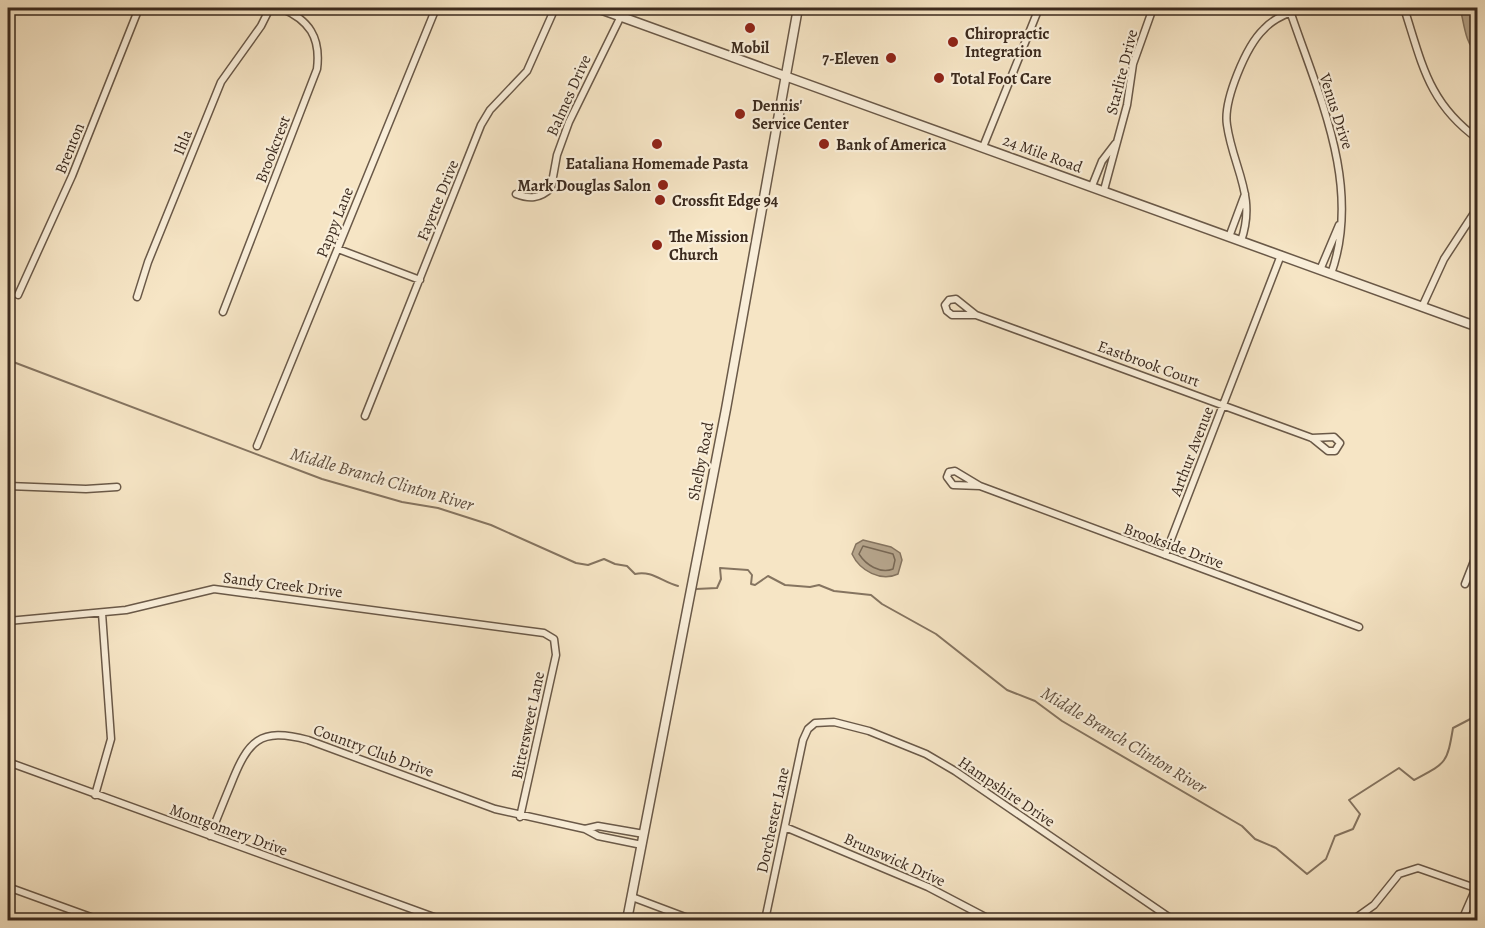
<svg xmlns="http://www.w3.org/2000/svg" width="1485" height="928" font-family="Alegreya,serif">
<rect width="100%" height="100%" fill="#f6e5c5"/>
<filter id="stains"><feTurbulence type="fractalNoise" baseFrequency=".00333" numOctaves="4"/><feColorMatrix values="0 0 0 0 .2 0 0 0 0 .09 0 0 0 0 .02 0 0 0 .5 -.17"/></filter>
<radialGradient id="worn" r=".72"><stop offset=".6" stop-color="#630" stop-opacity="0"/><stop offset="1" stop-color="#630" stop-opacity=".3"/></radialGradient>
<!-- water -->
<path fill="#b6a58c" stroke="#857460" stroke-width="1.5" d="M1460,8H1477V52C1465,45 1464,22 1460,8Z
M863,540L891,547L900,553L902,560L898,574C881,582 860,571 852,554L856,544Z"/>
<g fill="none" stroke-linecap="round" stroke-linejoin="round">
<!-- shore -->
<path stroke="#786855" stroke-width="1.5" d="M863,546L893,554L895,560L893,569C880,574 866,565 859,554Z"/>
<!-- stream -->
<path stroke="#857460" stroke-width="2" d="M8,360L322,479L402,502L438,508L491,525L576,563L588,565L604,559L615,564L627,566L635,574C652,570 662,582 678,586
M696,589L717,588L721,579L720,568L748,570L752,575L751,584L755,585L768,576L785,585L810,587L819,585L834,591L871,595L882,604L936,634L1007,690L1035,701L1062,721L1242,826L1255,839L1276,848L1307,874L1326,859L1335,836L1353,829L1360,814L1349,800L1399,768L1414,780C1446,763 1447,764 1453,728L1478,715"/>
<defs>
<path id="minor" d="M1289,8C1317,92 1363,185 1331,274
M1404,8C1422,63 1428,103 1478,139
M8,16L12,8
M983,147L1039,8
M1092,186L1102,161L1115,144
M1104,190L1127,105L1133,64L1153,8
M516,194C529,199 540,199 551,188L557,155L569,122L621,16
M1229,237L1245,194
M1241,241C1257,196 1233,168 1227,125C1223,101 1246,46 1264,29C1271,21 1281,16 1291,12
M338,249L420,280
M1320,270L1339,225
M18,295L72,176L139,8
M137,297L148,262L221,82L261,26L270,8
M1422,307L1444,259L1478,207
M223,312L317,69C321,37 309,20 281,8
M976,315H952L947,311L945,305L949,300L956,299L976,315L1312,438L1328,451H1335L1340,443L1334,437L1312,438
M365,416L481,125L490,110L527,71L555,8
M257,446L436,8
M955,471L980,486L953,485L947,477L949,472Z
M8,486L86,489L117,487
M980,486L1359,627
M1165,555L1281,255
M1465,584L1478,551
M8,621L126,610L214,589L544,633L554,639L556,655L520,817
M8,762L442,920
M95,795L111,739L102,613
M785,827L928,887L991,920
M210,836C217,818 224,801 231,784C248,741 259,727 308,740L495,809L585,829
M642,845L598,836L585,829L598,826L644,834
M8,887L99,920
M632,897L693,920
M765,920L803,740L808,729L815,723L834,722L869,731L926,754L955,771L1173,920
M1353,920L1374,905L1399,874L1418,868L1478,889
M1462,920L1476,888"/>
<path id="tertiary" d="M597,8L1478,327
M627,920L726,409L798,8"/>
</defs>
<!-- minor casing -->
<use href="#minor" stroke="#6a5948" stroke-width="9"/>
<!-- tertiary casing -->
<use href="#tertiary" stroke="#6a5948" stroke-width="11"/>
<!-- minor -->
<use href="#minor" stroke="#f9eed9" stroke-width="6"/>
<!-- tertiary -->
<use href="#tertiary" stroke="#f9eed9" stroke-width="8"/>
</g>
<!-- markers -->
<g fill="#8f2418" stroke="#f9eed9" stroke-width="2">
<circle cx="750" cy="28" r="6"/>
<circle cx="953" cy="42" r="6"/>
<circle cx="891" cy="58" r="6"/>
<circle cx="939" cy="78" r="6"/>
<circle cx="740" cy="114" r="6"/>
<circle cx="657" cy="144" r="6"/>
<circle cx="824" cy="144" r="6"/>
<circle cx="663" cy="185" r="6"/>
<circle cx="660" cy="200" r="6"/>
<circle cx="657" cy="245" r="6"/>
</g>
<g text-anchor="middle" stroke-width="4.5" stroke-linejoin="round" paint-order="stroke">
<!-- poi labels -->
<g font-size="16" font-weight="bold" fill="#3b2a1e" stroke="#f9eed9" text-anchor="start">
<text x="965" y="39">Chiropractic<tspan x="965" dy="18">Integration</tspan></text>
<text x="750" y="53" text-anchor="middle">Mobil</text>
<text x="879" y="64" text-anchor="end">7-Eleven</text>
<text x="951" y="84">Total Foot Care</text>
<text x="752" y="111">Dennis'<tspan x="752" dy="18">Service Center</tspan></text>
<text x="836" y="150">Bank of America</text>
<text x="657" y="169" text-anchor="middle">Eataliana Homemade Pasta</text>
<text x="651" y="191" text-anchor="end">Mark Douglas Salon</text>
<text x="672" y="206">Crossfit Edge 94</text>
<text x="669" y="242">The Mission<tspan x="669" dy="18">Church</tspan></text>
</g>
<!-- street labels -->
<g font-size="16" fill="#3b2a1e" stroke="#f9eed9">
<text transform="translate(1121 72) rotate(-76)" y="6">Starlite Drive</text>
<text transform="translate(568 95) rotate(-66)" y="6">Balmes Drive</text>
<text transform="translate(1337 111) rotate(72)" y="6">Venus Drive</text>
<text transform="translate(182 142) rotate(-68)" y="6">Ihla</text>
<text transform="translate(69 148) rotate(-68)" y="6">Brenton</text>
<text transform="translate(272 149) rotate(-69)" y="6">Brookcrest</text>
<text transform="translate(1043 153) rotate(20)" y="6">24 Mile Road</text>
<text transform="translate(437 200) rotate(-68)" y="6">Fayette Drive</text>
<text transform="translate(334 222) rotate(-68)" y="6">Pappy Lane</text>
<text transform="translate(1149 363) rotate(20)" y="6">Eastbrook Court</text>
<text transform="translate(1191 451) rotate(-69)" y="6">Arthur Avenue</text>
<text transform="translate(700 461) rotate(-79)" y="6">Shelby Road</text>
<text transform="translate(1174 545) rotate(20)" y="6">Brookside Drive</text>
<text transform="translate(283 584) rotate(7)" y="6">Sandy Creek Drive</text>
<text transform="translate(527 725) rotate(-78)" y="6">Bittersweet Lane</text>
<text transform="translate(374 750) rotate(20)" y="6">Country Club Drive</text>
<text transform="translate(1007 791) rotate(34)" y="6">Hampshire Drive</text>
<text transform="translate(772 820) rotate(-78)" y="6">Dorchester Lane</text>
<text transform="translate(229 829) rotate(20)" y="6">Montgomery Drive</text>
<text transform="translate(895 859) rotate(24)" y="6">Brunswick Drive</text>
</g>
<!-- water labels -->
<g font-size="18" font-style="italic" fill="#604f3f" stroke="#f9eed9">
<text transform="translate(382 479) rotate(16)" y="6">Middle Branch Clinton River</text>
<text transform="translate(1124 740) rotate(31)" y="6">Middle Branch Clinton River</text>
</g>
</g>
<!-- margin -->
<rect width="1485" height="928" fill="none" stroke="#f6e5c5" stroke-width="30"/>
<rect x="9" y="9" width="1467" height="910" fill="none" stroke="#3b2a1e" stroke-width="3"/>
<rect x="15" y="15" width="1455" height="898" fill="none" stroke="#3b2a1e" stroke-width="1.5"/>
<rect width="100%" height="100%" filter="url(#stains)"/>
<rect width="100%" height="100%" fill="url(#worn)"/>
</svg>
